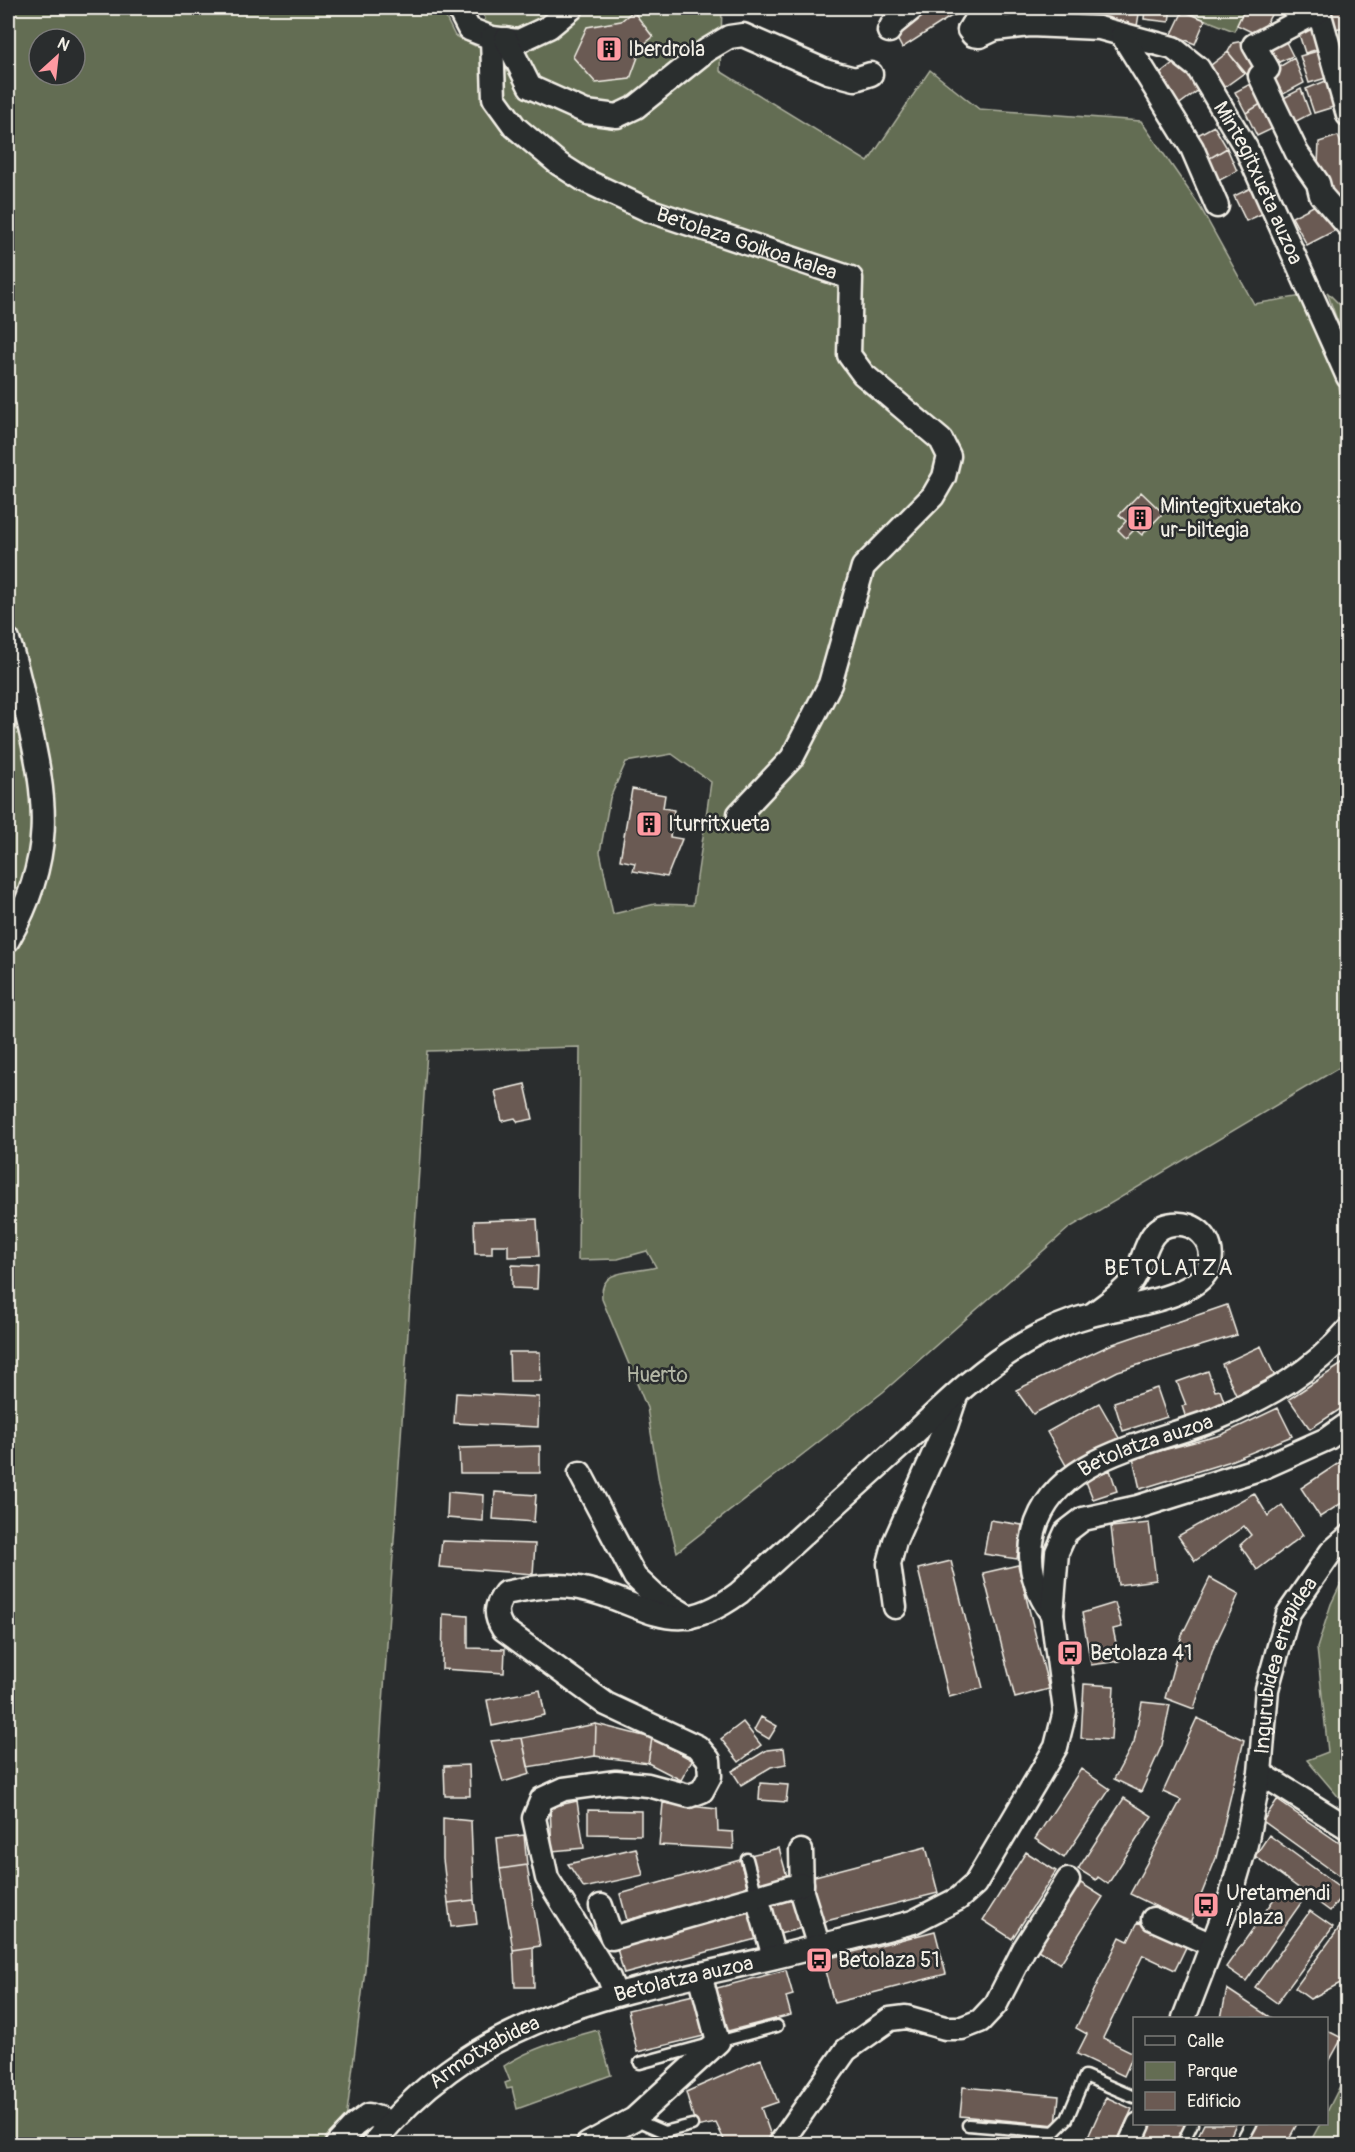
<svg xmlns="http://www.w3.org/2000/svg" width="1355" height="2152" font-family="Pangolin,sans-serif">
<rect width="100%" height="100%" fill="#2a2d2e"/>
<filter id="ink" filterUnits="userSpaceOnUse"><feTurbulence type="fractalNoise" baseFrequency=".0167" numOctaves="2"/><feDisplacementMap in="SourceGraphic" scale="12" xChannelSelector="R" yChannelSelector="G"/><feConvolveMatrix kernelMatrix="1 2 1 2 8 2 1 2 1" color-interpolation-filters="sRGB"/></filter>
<g filter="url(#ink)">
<!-- green -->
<path fill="#646d53" stroke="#acaf9e" stroke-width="1.5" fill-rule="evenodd" d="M8,8H441L455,36L475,46L485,18L479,8H722L720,71L868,162L930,70L979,109L1141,121L1199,205L1254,304L1302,296L1335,372L1347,418V1063L1069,1228L883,1392L677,1552L659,1482L647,1408L602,1299C599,1266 634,1274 656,1267L647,1251L618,1259L578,1260L580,1047L427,1051L365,1970L343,2144H8V674L17,729L44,813L38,718L24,651L8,617ZM39,39H75V75H39ZM672,754L711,782L693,905L655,904L613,914L600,852L610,798L626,762Z
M1184,8H1245L1234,31L1183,11Z
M1327,292L1347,312V348Z
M1347,1571V1807L1307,1760L1328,1752L1317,1648L1331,1604Z
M598,2030L611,2075L517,2109L512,2088L507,2089L505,2083L510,2081L504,2066C532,2047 565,2039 598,2030Z
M1347,2072V2144H1309L1320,2124H1326L1327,2112Z"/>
<!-- building -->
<path fill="#6b5a53" stroke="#f4f1e8" stroke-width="1.5" d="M920,8H972L950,17L902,48L891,27Z
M1101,8H1140L1137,26L1099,19Z
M1145,8H1171L1169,22L1144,19Z
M1245,8L1274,9L1260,36L1237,25Z
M1337,8H1348V26L1331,30L1326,10Z
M633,11L653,37L642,46L630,79L596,83L573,57L587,27L621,21Z
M1183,11L1205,20L1195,44L1172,34Z
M1315,19L1325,47L1305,53L1296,25Z
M1283,36L1293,56L1272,65L1263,45Z
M1248,40L1263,65L1248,76L1228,52L1233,43Z
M1325,49L1333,76L1309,83L1300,56Z
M1228,52L1244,73L1222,89L1206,69Z
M1294,58L1304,83L1276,98L1264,76Z
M1178,60L1200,89L1177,106L1155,78Z
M1333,78L1340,105L1314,113L1306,89Z
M1258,80L1269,99L1246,113L1235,92Z
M1301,89L1310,114L1287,126L1276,102Z
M1269,99L1280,125L1257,136L1246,113Z
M1214,126L1227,148L1205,161L1192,138Z
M1338,136L1348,160V196L1333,201L1318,165L1319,142Z
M1227,148L1237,171L1216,182L1205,161Z
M1255,186L1266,212L1246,221L1234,196Z
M1323,201L1338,229L1307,245L1292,217Z
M1141,492L1163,513L1142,535L1135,529L1126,538L1118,530L1126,521L1119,515Z
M632,789L665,795L663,808L674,810L670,837L682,839L667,877L633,871L635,863L620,860Z
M525,1084L533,1119L518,1122L515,1118L502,1121L495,1091Z
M537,1219L539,1256L508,1257V1245H492V1254H475L474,1221Z
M512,1265L538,1266L537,1289L512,1288Z
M1227,1305L1237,1335L1118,1371L1033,1414L1016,1390L1110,1345Z
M1261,1346L1275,1377L1236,1395L1222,1364Z
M509,1352H540L541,1381H510Z
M1348,1360V1404L1310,1429L1289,1399Z
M1208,1371L1215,1391L1220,1390L1225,1404L1186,1418L1182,1406L1186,1405L1177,1382Z
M1157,1388L1167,1417L1123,1431L1114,1402Z
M456,1393L539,1397L538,1427L454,1423Z
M1099,1403L1119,1438L1067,1467L1047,1432Z
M1278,1408L1292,1436L1228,1462L1140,1489L1133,1458L1221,1435Z
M540,1446V1473H460L459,1448Z
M1348,1457V1499L1320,1517L1301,1488Z
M1110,1470L1117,1491L1093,1499L1085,1479Z
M448,1492L484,1495L483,1521L447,1518Z
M495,1492L536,1495L534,1522L493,1519Z
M1254,1493L1268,1516L1282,1505L1303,1535L1257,1570L1240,1545L1251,1535L1244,1526L1195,1561L1178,1536Z
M990,1520L1022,1525L1017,1559L984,1554Z
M1149,1523L1156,1580L1118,1585L1111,1527Z
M442,1541L535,1544L533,1574L439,1567Z
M951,1561L983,1688L949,1697L918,1569Z
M1018,1565L1049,1689L1015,1698L983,1573Z
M1210,1578L1239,1594L1212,1651L1194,1709L1165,1698L1182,1635Z
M1115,1603L1122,1627L1113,1629L1120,1661L1091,1665L1082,1613Z
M443,1614L468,1616V1648L505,1649L504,1673L442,1669Z
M1084,1684L1114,1686L1111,1740L1081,1738Z
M540,1690L545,1715L492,1726L487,1700Z
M1142,1702L1170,1705L1162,1745L1141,1792L1114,1779L1134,1742Z
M761,1717L777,1726L769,1739L754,1730Z
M1197,1718L1244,1740L1216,1858L1190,1923L1130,1894L1181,1800L1163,1792Z
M743,1722L761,1745L739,1762L721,1739Z
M596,1724L595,1756L528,1767L522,1738Z
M596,1724L652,1738L648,1763L595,1756Z
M522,1738L530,1774L503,1782L491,1741Z
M652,1738L692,1760L681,1780L648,1763Z
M784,1748L786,1764L771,1767L741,1785L732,1771L767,1750Z
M469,1765L470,1796H445L444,1766Z
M1081,1769L1110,1789L1064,1858L1035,1839Z
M760,1783L788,1785L786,1802L759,1800Z
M1124,1798L1152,1816L1108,1884L1098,1877L1096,1880L1078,1869Z
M1277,1800L1348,1849V1867L1341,1877L1263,1821Z
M577,1801L584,1848L552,1851L550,1807Z
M663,1803L717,1809L718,1831L733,1832L734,1849L659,1845Z
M588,1810L641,1811V1835L588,1834Z
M443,1818L471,1821L474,1900L448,1903L443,1859Z
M524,1835L527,1865L500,1869L497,1838Z
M1269,1835L1345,1891L1330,1911L1255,1856Z
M926,1847L938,1893L822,1922L811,1877Z
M636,1848L643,1875L584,1888L568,1864Z
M779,1848L788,1880L758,1887L750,1855Z
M1026,1852L1056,1871L1012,1939L983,1920Z
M740,1860L748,1890L627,1920L620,1894Z
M527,1865L540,1946L513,1950L500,1869Z
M1073,1878L1103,1897L1060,1964L1030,1945Z
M1281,1889L1301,1903L1246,1981L1226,1967Z
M794,1899L802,1928L772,1936L765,1907Z
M474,1900L477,1924L451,1927L448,1903Z
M752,1909L760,1938L624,1974L616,1945Z
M1310,1911L1333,1927L1277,2003L1255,1987Z
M1345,1920L1348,1922V1979L1310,1999L1295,1988Z
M1138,1922L1187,1945L1175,1970L1143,1955L1103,2038L1134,2053L1124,2076L1077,2054L1087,2034L1076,2028L1120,1937L1128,1941Z
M935,1931L946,1974L834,2003L822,1960Z
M533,1947L534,1987H515L513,1950Z
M786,1970L793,1995L786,1997L791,2015L724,2032L713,1989Z
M1227,1989L1271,2018H1221Z
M698,1994L708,2035L637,2052L628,2010Z
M1326,2030L1342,2038L1326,2067Z
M761,2059L778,2102L761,2108L774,2144H726L716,2123L696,2127L686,2092Z
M963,2087L1059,2096L1056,2125L960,2116Z
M1106,2097L1132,2109L1116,2144H1085Z
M1152,2124H1185L1176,2144H1143Z
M1204,2124H1236L1227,2144H1194Z
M1257,2124H1297L1286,2144H1246Z
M962,2137L1058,2144H961Z"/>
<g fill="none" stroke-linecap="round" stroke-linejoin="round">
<defs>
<path id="lane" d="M747,1859L757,1897
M640,2063L777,2026
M634,2119L664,2132L692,2125
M968,2125L1054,2132L1067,2119L1085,2076L1134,2097
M1182,2144L1192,2124
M1240,2144L1251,2124"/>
<g id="street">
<path d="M458,8L469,29L492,38L519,41L549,27L572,8"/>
<path id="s1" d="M998,8L972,25L969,30L973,35L980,36L995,29L1030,25L1099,28L1173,48L1198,68L1246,148L1348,377"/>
<path d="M1318,8L1348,115"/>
<path d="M1319,11L1254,45L1268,69L1260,76L1297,153L1318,183L1321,195L1348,226"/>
<path d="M889,31L892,25L913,8"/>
<path d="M1122,35L1192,148L1217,206"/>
<path id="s2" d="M492,38L494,98L515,127L559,164L584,180L648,210L851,278L849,355L863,374L941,440L949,456L944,477L933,496L863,567L830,684L792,758L739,814"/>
<path d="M506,39L530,87L586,112L617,116L636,107L707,50L729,37L743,35L828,72L855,79L871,74"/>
<path d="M8,640C17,665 22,690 27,715C48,803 54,859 8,940"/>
<path d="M580,1473L635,1577L655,1596L689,1617"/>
<path d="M895,1607L889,1564L895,1541L946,1426L956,1396"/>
<path id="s3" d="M1052,1614C1034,1589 1026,1563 1034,1532C1054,1453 1158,1444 1220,1417C1269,1396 1313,1371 1348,1330"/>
<path d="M1260,1773L1348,1828"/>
<path d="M801,1851L802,1892L819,1947"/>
<path d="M757,1897L774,1957"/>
<path d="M601,1906L612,1938L802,1884"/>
<path d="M1153,1919L1212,1945"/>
<path d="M615,1993L609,1978L547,1878L534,1818L542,1799L564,1789L616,1782L648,1785L689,1796L702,1791L710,1776L709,1760L698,1747L606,1704L503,1629C494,1615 495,1606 505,1593C528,1588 555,1583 579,1588C647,1601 670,1644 739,1593C794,1543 848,1493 903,1444C941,1408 979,1369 1025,1343C1046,1331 1068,1321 1091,1315C1121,1306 1203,1299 1210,1263C1215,1240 1195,1221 1173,1224C1143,1227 1146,1264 1131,1282C1121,1295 1106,1304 1093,1314"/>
<path id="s4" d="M1184,2018L1230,1898L1246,1844L1260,1773L1267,1689L1288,1614L1331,1552L1348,1537"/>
<path d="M337,2144L355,2125L369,2115L391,2122"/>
<path id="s5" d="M373,2144C470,2022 597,1997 741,1965C798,1952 856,1937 913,1922L958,1899L975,1884L1056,1747L1065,1711L1052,1614L1057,1552L1066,1532L1083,1519L1138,1507L1262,1468L1327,1439L1348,1424"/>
<path d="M588,2144L634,2119L718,2042L700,1974"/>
<path d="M780,2144L846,2050L890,2019L906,2017L945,2028H962L980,2021L996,2004L1024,1949L1068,1880"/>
<path d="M1130,2144L1139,2124"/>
</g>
</defs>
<!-- lane casing -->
<use href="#lane" stroke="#f4f1e8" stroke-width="15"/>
<!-- street casing -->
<use href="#street" stroke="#f4f1e8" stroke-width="27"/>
<!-- lane -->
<use href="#lane" stroke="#2a2d2e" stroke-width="10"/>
<!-- street -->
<use href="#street" stroke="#2a2d2e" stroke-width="22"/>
</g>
</g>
<!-- icons -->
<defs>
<symbol id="building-square" viewBox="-11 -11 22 22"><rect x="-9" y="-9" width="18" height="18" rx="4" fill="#ff9aa2" stroke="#2a2d2e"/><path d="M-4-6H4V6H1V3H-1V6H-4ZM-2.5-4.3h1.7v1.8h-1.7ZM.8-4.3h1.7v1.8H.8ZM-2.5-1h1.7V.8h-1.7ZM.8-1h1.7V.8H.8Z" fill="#111"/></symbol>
<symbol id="bus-square" viewBox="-11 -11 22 22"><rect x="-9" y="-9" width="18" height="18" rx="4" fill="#ff9aa2" stroke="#2a2d2e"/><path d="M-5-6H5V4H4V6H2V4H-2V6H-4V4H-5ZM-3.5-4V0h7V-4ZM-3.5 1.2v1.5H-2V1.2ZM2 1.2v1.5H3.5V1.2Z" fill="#111"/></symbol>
</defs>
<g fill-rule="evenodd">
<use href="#building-square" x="594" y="34" width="30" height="30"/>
<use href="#building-square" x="1125" y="503" width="30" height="30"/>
<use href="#building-square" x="634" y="809" width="30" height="30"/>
<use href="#bus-square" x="1055" y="1638" width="30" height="30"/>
<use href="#bus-square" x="1191" y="1890" width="30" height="30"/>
<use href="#bus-square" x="804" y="1945" width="30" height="30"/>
</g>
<g text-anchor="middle" stroke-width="5" stroke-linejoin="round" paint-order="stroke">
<!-- poi labels -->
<g font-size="21" fill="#f4f1e8" stroke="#2a2d2e" text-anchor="start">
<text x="628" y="56">Iberdrola</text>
<text x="1160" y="513">Mintegitxuetako<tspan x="1160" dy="24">ur-biltegia</tspan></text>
<text x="668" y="831">Iturritxueta</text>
<text x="1090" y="1660">Betolaza 41</text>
<text x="1226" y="1900">Uretamendi<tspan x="1226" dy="24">/ plaza</tspan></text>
<text x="838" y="1967">Betolaza 51</text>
</g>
<!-- street labels -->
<g font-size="21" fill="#f4f1e8" stroke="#2a2d2e">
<text dy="7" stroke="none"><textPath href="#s1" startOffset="410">Mintegitxueta auzoa</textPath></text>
<text dy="7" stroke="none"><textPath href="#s2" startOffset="358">Betolaza Goikoa kalea</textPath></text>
<text dy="7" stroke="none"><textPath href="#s3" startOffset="236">Betolatza auzoa</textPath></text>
<text dy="7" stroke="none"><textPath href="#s4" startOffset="369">Ingurubidea errepidea</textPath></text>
<text dy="7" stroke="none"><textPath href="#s5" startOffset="360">Betolatza auzoa</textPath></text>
<text dy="7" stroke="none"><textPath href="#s5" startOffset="146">Armotxabidea</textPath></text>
</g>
<!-- park labels -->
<g font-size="21" fill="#b3b6a5" stroke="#2a2d2e">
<text x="657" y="1382">Huerto</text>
</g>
<!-- neighbourhood labels -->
<g font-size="22" letter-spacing="1.5" fill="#f4f1e8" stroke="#2a2d2e">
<text x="1169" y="1275">BETOLATZA</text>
</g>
</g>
<!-- margin -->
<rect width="1355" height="2152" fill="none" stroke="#2a2d2e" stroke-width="30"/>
<rect x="15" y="15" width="1325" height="2122" fill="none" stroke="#f4f1e8" stroke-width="2" filter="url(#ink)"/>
<!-- legend -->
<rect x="1133" y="2017" width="195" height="108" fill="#2a2d2e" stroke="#7b7b78" stroke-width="1.5"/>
<rect x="1145" y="2036" width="30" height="9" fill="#2a2d2e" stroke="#7b7b78" stroke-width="1.5"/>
<text x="1187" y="2047" font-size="18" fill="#f4f1e8">Calle</text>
<rect x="1145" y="2062" width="30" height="18" fill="#646d53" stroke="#7b7b78" stroke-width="1.5"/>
<text x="1187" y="2077" font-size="18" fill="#f4f1e8">Parque</text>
<rect x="1145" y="2092" width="30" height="18" fill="#6b5a53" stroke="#7b7b78" stroke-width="1.5"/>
<text x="1187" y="2107" font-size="18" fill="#f4f1e8">Edificio</text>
<!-- north arrow -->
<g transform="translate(57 57) rotate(27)"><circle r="28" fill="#2a2d2e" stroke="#7b7b78" stroke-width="1.5"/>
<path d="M0-4.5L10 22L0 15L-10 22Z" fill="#ff9aa2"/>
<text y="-9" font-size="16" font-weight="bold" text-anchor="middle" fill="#f4f1e8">N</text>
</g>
</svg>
